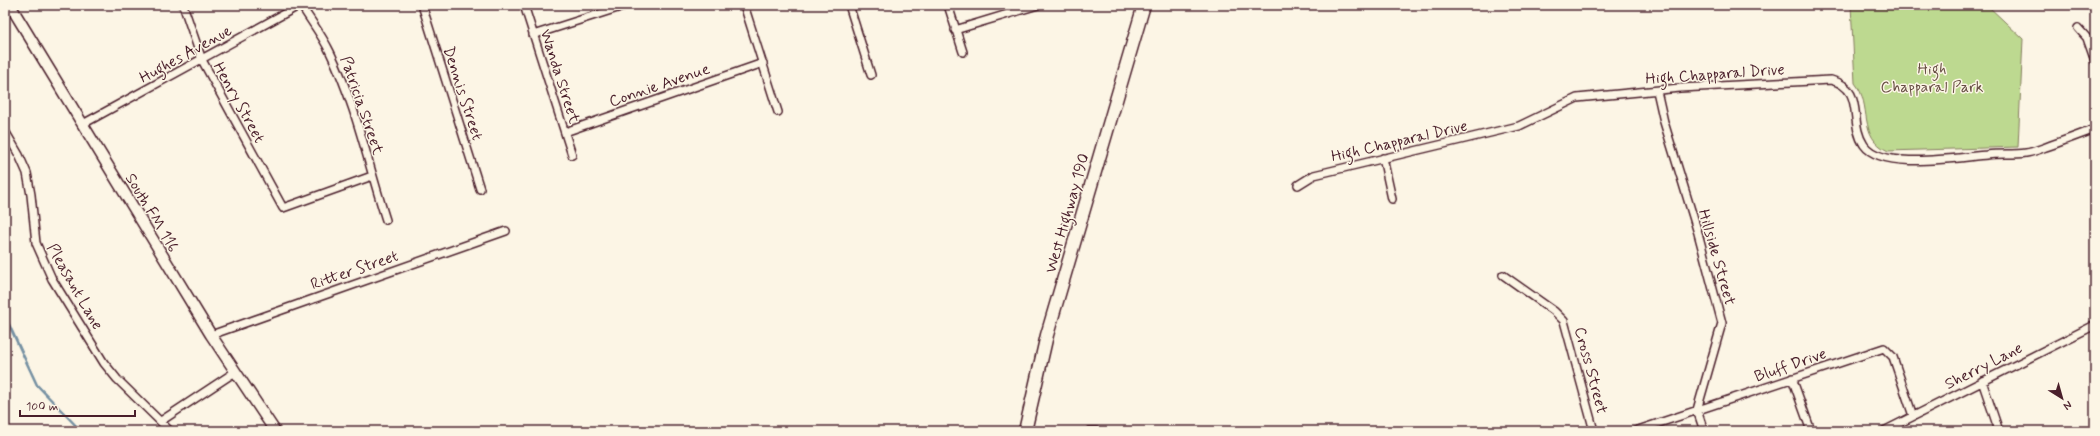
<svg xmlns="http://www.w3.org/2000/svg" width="2100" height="436" font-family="Mynerve,sans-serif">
<rect width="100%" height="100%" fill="#fcf5e5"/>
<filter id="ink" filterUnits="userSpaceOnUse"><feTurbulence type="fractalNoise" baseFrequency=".025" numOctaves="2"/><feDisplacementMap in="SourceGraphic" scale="8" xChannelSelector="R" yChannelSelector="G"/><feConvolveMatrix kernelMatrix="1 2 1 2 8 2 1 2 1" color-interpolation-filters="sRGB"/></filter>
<g filter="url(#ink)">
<!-- green -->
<path fill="#bdd990" stroke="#847c5e" d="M1851,5H1987L2023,39L2018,147L1888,151C1857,136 1873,106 1855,83Z"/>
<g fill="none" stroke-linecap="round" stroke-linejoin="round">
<!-- stream -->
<path stroke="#7590a2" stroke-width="2.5" d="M5,316L37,385L81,431"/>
<defs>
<path id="street" d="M183,5L202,60L283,208L372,176
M301,5C310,20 322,35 330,52C356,105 368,164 386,220
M422,5L480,189
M524,5L572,155
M744,5L778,112
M849,5L871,75
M948,5L963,52
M2078,28L2087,38L2095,61
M955,30L1038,5
M533,35L627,5
M1657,91L1664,122L1698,233L1722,323L1697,410L1704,431
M83,124L300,5
M5,131L19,155L27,173L31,195L36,243L52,279L104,363L117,379L170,431
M565,132L763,63
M1383,158L1392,199
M1298,185L1314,175L1519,126L1577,98L1680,88L1831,80C1866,89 1848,122 1864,145C1882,171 1959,157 1987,155C2000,153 2013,155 2026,153C2033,152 2040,149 2046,147C2063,141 2079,135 2095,129
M1503,275L1554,311L1564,321L1594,431
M211,335L506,231
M1792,378L1811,431
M1982,381L1999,431
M161,421L235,372
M1090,431H1096
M1635,431L1884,348L1893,357L1913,416
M1884,431L2095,325"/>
<path id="secondary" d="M10,5L211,335L275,431"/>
<path id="primary" d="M1025,431L1047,335L1144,5"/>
</defs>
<!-- street casing -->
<use href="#street" stroke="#4a1f2b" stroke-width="10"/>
<!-- secondary casing -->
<use href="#secondary" stroke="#4a1f2b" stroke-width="13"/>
<!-- primary casing -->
<use href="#primary" stroke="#4a1f2b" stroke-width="15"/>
<!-- street -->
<use href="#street" stroke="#fcf5e5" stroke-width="7"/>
<!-- secondary -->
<use href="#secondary" stroke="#fcf5e5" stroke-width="10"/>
<!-- primary -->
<use href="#primary" stroke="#fcf5e5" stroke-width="12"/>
</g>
</g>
<g text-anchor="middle" stroke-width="3" stroke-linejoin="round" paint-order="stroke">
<!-- street labels -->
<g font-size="16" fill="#4a1f2b" stroke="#fcf5e5">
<text transform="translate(185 53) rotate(-29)" y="6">Hughes Avenue</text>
<text transform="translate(1715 73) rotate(-4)" y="6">High Chapparal Drive</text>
<text transform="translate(561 76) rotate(72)" y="6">Wanda Street</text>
<text transform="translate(659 84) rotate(-19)" y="6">Connie Avenue</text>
<text transform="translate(464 93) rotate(72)" y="6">Dennis Street</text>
<text transform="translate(240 102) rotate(61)" y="6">Henry Street</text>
<text transform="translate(363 105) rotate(71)" y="6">Patricia Street</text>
<text transform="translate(1399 140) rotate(-13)" y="6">High Chapparal Drive</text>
<text transform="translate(153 212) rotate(59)" y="6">South FM 116</text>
<text transform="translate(1066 213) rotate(-74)" y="6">West Highway 190</text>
<text transform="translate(1718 257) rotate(74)" y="6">Hillside Street</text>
<text transform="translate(354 269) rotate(-19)" y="6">Ritter Street</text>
<text transform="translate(76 286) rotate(60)" y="6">Pleasant Lane</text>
<text transform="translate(1790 364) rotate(-19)" y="6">Bluff Drive</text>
<text transform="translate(1983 365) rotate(-27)" y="6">Sherry Lane</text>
<text transform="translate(1592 370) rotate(75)" y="6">Cross Street</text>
</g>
<!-- park labels -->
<g font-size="16" fill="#674e44" stroke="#fcf5e5">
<text x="1932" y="74">High<tspan x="1932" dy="18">Chapparal Park</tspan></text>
</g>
</g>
<!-- margin -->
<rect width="2100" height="436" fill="none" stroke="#fcf5e5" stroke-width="20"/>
<rect x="10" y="10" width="2080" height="416" fill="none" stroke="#4a1f2b" stroke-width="1.5" filter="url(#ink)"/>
<!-- north arrow -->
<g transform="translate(2062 398) rotate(143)" stroke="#fcf5e5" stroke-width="3" paint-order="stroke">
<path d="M0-3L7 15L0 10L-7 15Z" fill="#4a1f2b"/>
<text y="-6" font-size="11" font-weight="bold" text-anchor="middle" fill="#4a1f2b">N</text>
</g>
<!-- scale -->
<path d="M20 410v6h115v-6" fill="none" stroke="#4a1f2b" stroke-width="2"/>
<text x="26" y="410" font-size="12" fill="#4a1f2b" stroke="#fcf5e5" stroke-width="3" paint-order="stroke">100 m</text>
</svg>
